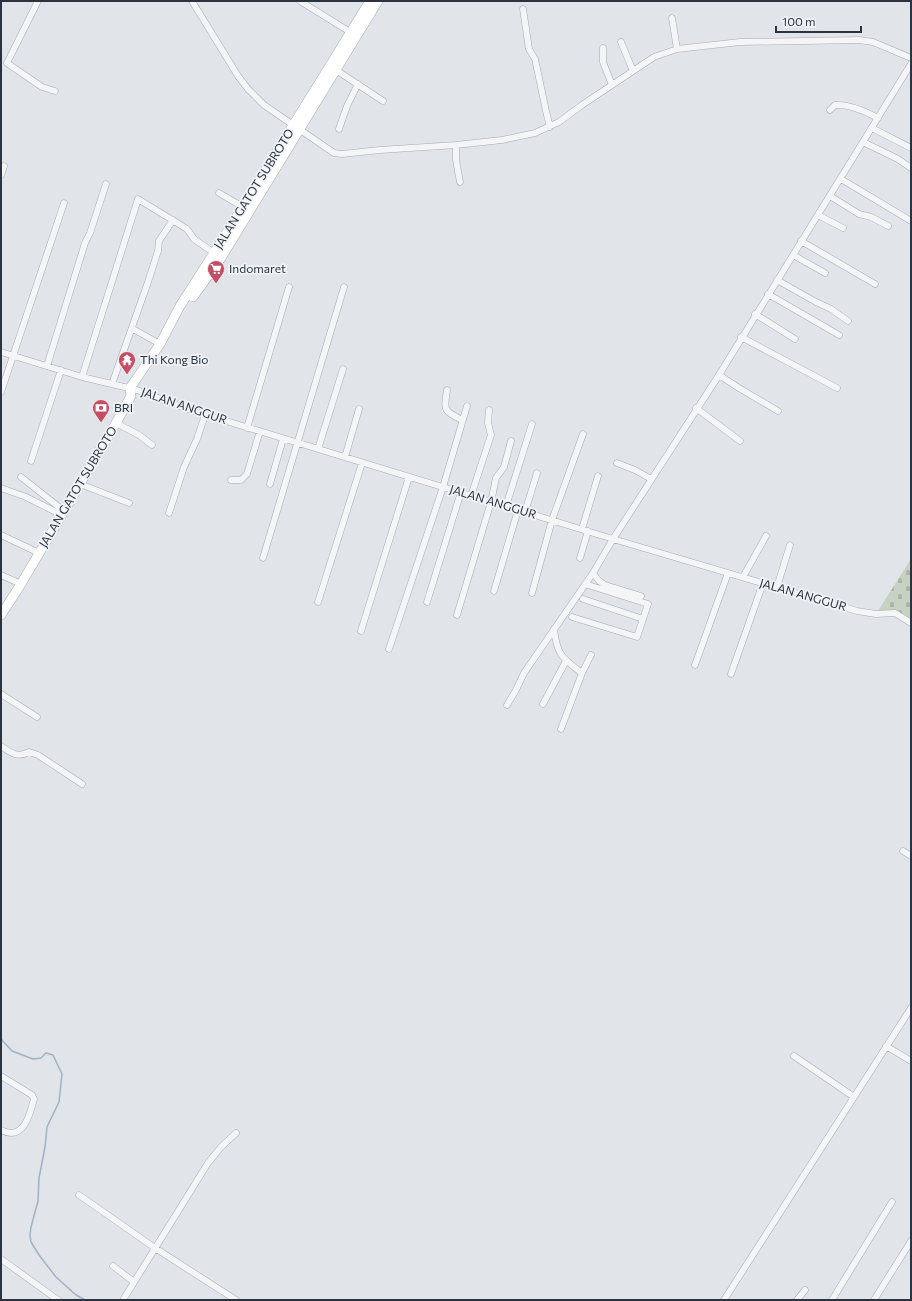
<svg xmlns="http://www.w3.org/2000/svg" width="912" height="1301" font-family="Commissioner,sans-serif">
<defs>
<pattern id="cemetery-stones" width="16" height="16" patternUnits="userSpaceOnUse"><rect width="16" height="16" fill="#c7d2c2"/><path d="M2 7V4a2 2 0 0 1 4 0v3zM10 15v-3a2 2 0 0 1 4 0v3z" fill="#abb5a8"/></pattern>
</defs>
<rect width="100%" height="100%" fill="#e1e4e9"/>
<!-- cemetery -->
<path fill="url(#cemetery-stones)" d="M911,559V619L901,613L878,611Z"/>
<g fill="none" stroke-linecap="round" stroke-linejoin="round">
<!-- stream -->
<path stroke="#9eb3c6" stroke-width="1.5" d="M1,1039L12,1051L33,1059L41,1058L46,1053L53,1055L62,1074L59,1102L47,1127L45,1147L39,1178L38,1201L31,1227L30,1235L31,1242L39,1255L56,1277L76,1295L85,1300"/>
<defs>
<path id="minor" d="M38,1L7,63L42,87L55,91
M192,1L238,76L248,89L264,105L334,153L342,154L380,150L456,145L502,140L535,133L559,122L582,105L654,57L677,49L740,42L859,40L873,42L911,58
M300,1L350,32
M523,9L529,49L535,59L546,111L550,127
M672,18L677,49
M621,42L633,71
M603,48V62L612,85
M336,70L383,101
M830,110L835,105C850,104 865,111 878,118
M872,128L911,148
M339,129L347,106L358,84
M863,142L898,159L911,168
M456,145V160L460,182
M1,175L4,166
M841,179L911,221
M219,193L243,207
M830,196L859,214L871,217L888,226
M818,215L843,228
M801,241L875,284
M793,255L825,273
M777,280L816,302L831,309L848,321
M768,294L839,335
M755,314L795,339
M133,329L160,344
M741,337L837,388
M1,352L82,377L137,390L187,409L613,539L857,611L876,614L895,613L911,623
M47,366L85,243L90,233L106,184
M719,375L739,388L778,411
M82,377L138,199L187,229L194,239L217,255
M112,384L148,282L158,251L159,241L173,220
M447,390C444,411 443,410 462,420
M1,392L64,203
M696,408L740,441
M116,423L139,435L152,445
M247,428L289,287
M318,449L343,369
M345,457L359,409
M31,461L61,370
M617,463L635,470L651,479
M21,477L64,511
M231,480H241L247,474L260,431
M80,484L129,503
M270,484L283,439
M1,488L26,497L62,515
M471,496L491,435L488,423L489,410
M506,506L532,424
M525,512L537,473
M169,513L184,467L197,439L205,415
M582,529L598,476
M1,535L39,553
M263,558L344,287
M580,558L588,531
M593,573L599,581L605,585L641,596
M1,575L21,584
M743,577L766,536
M777,587L790,545
M494,591L518,510
M532,593L552,520L583,434
M583,599L643,619
M318,602L362,463
M427,602L461,492
M457,615L491,502L496,478L504,467L511,441
M572,617L637,637L648,604L585,584
M554,629C557,655 562,658 582,673
M361,631L409,477
M389,649L443,487L467,406
M695,665L728,573
M731,674L763,583
M1,694L37,717
M543,704L566,661
M507,705L516,690L524,673L593,573L613,539L719,375L911,64
M561,729L582,673L591,655
M1,746C11,753 17,758 29,752L38,755L82,784
M903,851L911,856
M886,1046L911,1061
M794,1056L854,1097
M1,1076L32,1095L34,1099C30,1115 23,1142 1,1130
M79,1195L155,1248L236,1300
M1,1259L58,1300
M113,1266L134,1282
M123,1300L208,1163L221,1147L236,1133
M724,1300L911,1008
M797,1300L805,1290
M832,1300L892,1202
M874,1300L911,1241"/>
<path id="secondary" d="M193,297L221,258L378,1
M1,615L21,584L116,423L131,396L130,388L160,344L180,306L214,253L370,1"/>
</defs>
<!-- minor casing -->
<use href="#minor" stroke="#a6abb3" stroke-width="7"/>
<!-- secondary casing -->
<use href="#secondary" stroke="#a6abb3" stroke-width="10"/>
<!-- minor -->
<use href="#minor" stroke="#f3f5f7" stroke-width="6"/>
<!-- secondary -->
<use href="#secondary" stroke="#fff" stroke-width="9"/>
</g>
<!-- icons -->
<defs>
<symbol id="supermarket-pin" viewBox="-11 -11 22 30"><path d="M0 17L-7.5 6A9.5 9.5 0 1 1 7.5 6Z" fill="#c54e65" stroke="#f0f3f6"/><path d="M-6-5.5h2.5l.6 2H6L4.5 2H-2.5L-4.4-4H-6ZM-1.5 3.2a1.3 1.3 0 1 0 .1 0ZM3 3.2a1.3 1.3 0 1 0 .1 0Z" fill="#fff"/></symbol>
<symbol id="temple-pin" viewBox="-11 -11 22 30"><path d="M0 17L-7.5 6A9.5 9.5 0 1 1 7.5 6Z" fill="#c54e65" stroke="#f0f3f6"/><path d="M0-6L5-2H3V0L6.5 2.5H4V6H1.5V3h-3V6H-4V2.5H-6.5L-3 0V-2H-5Z" fill="#fff"/></symbol>
<symbol id="bank-pin" viewBox="-11 -11 22 30"><path d="M0 17L-7.5 6A9.5 9.5 0 1 1 7.5 6Z" fill="#c54e65" stroke="#f0f3f6"/><path d="M-6-4H6V4H-6ZM0-2.3a2.3 2.3 0 1 0 0 4.6a2.3 2.3 0 1 0 0-4.6Z" fill="#fff"/></symbol>
</defs>
<g fill-rule="evenodd">
<use href="#supermarket-pin" x="206" y="259" width="20" height="27"/>
<use href="#temple-pin" x="117" y="350" width="20" height="27"/>
<use href="#bank-pin" x="91" y="398" width="20" height="27"/>
</g>
<g text-anchor="middle" stroke-width="3.5" stroke-linejoin="round" paint-order="stroke">
<!-- street labels -->
<g font-size="12" fill="#2a333f" stroke="#f0f3f6">
<text transform="translate(254 189) rotate(-58)" y="4">JALAN GATOT SUBROTO</text>
<text transform="translate(184 406) rotate(19)" y="4">JALAN ANGGUR</text>
<text transform="translate(78 487) rotate(-59)" y="4">JALAN GATOT SUBROTO</text>
<text transform="translate(493 502) rotate(17)" y="4">JALAN ANGGUR</text>
<text transform="translate(803 595) rotate(16)" y="4">JALAN ANGGUR</text>
</g>
<!-- poi labels -->
<g font-size="12" fill="#2a333f" stroke="#f0f3f6" text-anchor="start">
<text x="229" y="273">Indomaret</text>
<text x="140" y="364">Thi Kong Bio</text>
<text x="114" y="412">BRI</text>
</g>
</g>
<!-- border -->
<rect width="912" height="1301" fill="none" stroke="#2a333f" stroke-width="4"/>
<!-- scale -->
<path d="M776 26v6h85v-6" fill="none" stroke="#2a333f" stroke-width="2"/>
<text x="782" y="26" font-size="12" fill="#2a333f" stroke="#f0f3f6" stroke-width="3" paint-order="stroke">100 m</text>
</svg>
